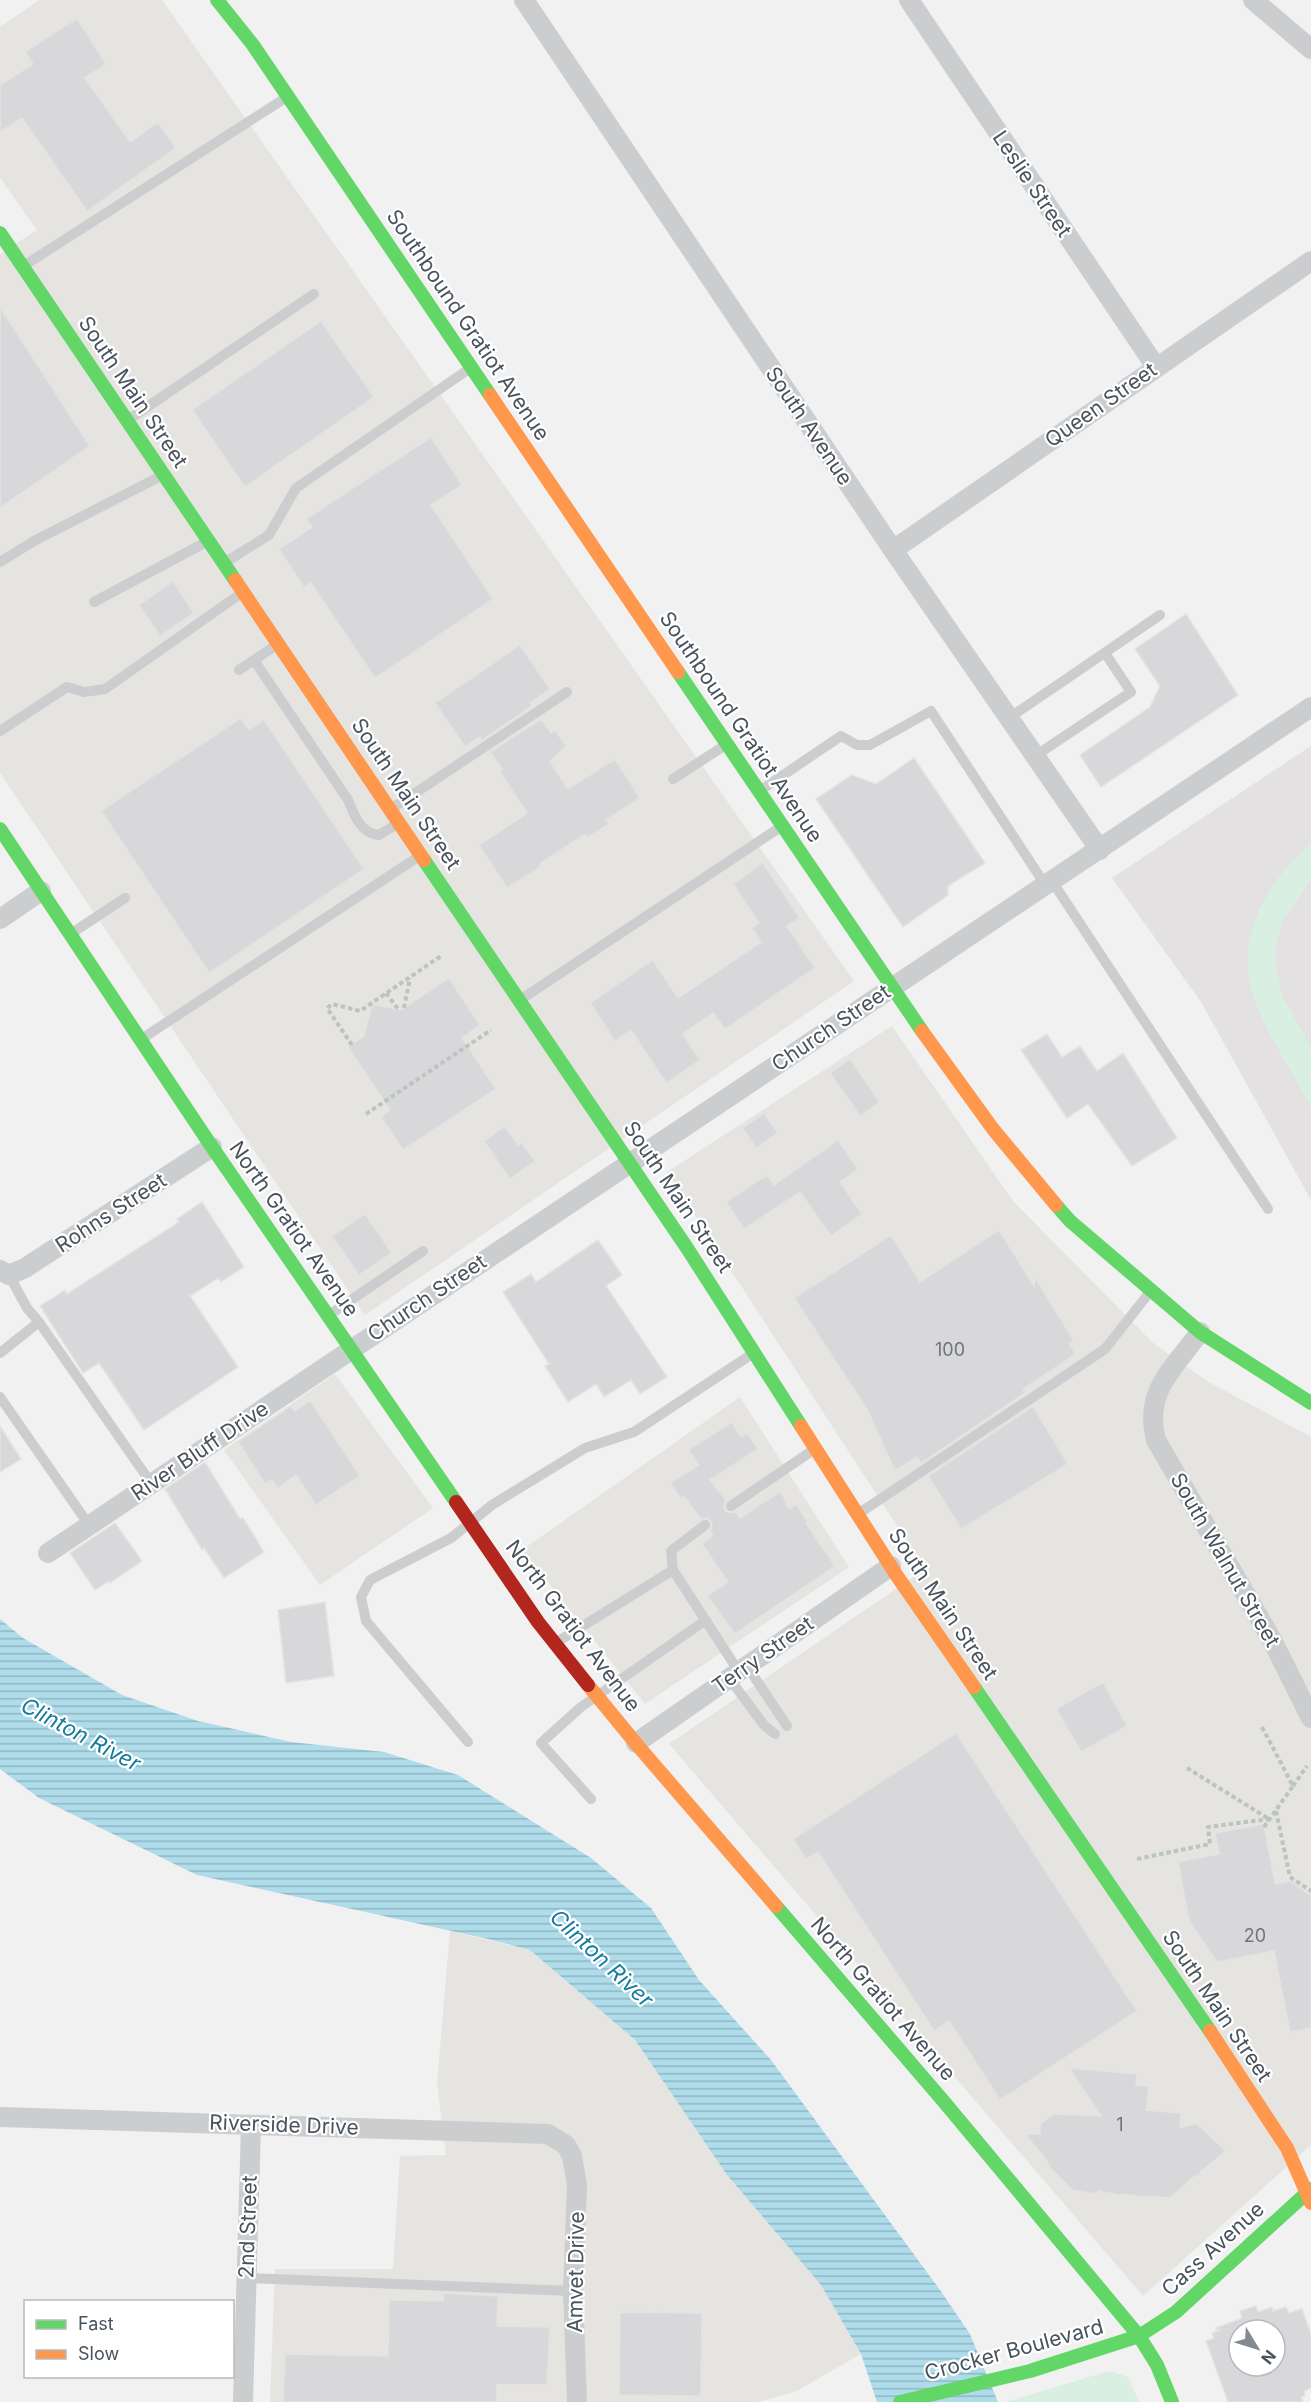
<svg xmlns="http://www.w3.org/2000/svg" width="1311" height="2402" font-family="Inter,sans-serif">
<defs>
<pattern id="water-rules" width="6" height="5" patternUnits="userSpaceOnUse" patternTransform="scale(1.5)"><rect width="6" height="5" fill="#afdcea"/><path d="M0 2.5h6" fill="none" stroke="#90b5c1"/></pattern>
</defs>
<rect width="100%" height="100%" fill="#f2f1f1"/>
<!-- commercial -->
<path fill="#e6e4e0" d="M39,0H162L854,981L365,1315L0,773V254L37,230L0,178V27Z
M892,1026L1013,1201L1153,1343L1207,1381L1311,1437V2145L1143,2296L669,1744L925,1569L667,1172Z
M335,1374L433,1508L320,1585L224,1450Z
M740,1397L849,1567L645,1704L522,1550Z
M450,1931L530,1950L635,2040L727,2175L821,2285L861,2354L795,2392L757,2402H270L275,2269H393L400,2156L446,2155L437,2083Z"/>
<!-- education -->
<path fill="#e3e1e1" d="M1311,746V1200L1201,1002L1112,878Z"/>
<!-- park -->
<path fill="#d8efe1" d="M1311,843V881L1284,918L1277,941L1275,962L1282,995L1311,1048V1107C1293,1073 1268,1036 1255,1001C1232,940 1266,883 1311,843Z
M1109,2371L1128,2377L1139,2402H1006Z"/>
<!-- water -->
<path fill="url(#water-rules)" d="M0,1619L23,1638L122,1695L198,1721L291,1742L384,1752L458,1775L591,1858L651,1908L699,1980L771,2060L940,2290L970,2334L998,2402H877L861,2354L821,2285L727,2175L635,2040L530,1950L488,1939L197,1875L39,1798L0,1769Z"/>
<!-- building -->
<path fill="#d8d8da" stroke="#e3e3e4" stroke-width="1.5" fill-rule="evenodd" d="M77,18L106,64L85,78L130,142L158,122L176,148L87,211L22,118L0,132V85L33,64L25,52Z
M0,307L90,446L0,508Z
M321,321L374,397L245,487L192,410Z
M431,437L462,485L431,505L493,599L375,678L311,583L304,588L279,549L312,527L306,519Z
M173,581L194,613L160,636L139,605Z
M1186,614L1238,695L1101,787L1080,755L1150,707L1160,686L1135,649Z
M520,645L550,689L530,703L532,706L482,740L480,737L465,747L435,703Z
M241,718L249,730L264,720L364,869L209,973L101,811Z
M541,719L551,733L555,730L566,746L550,761L568,789L615,759L640,798L606,820L609,824L587,838L585,834L541,863L539,868L507,888L479,845L527,813L500,772L503,770L490,752Z
M914,758L985,863L948,886V895L903,927L816,799L852,775L876,784Z
M763,863L800,918L787,926L815,968L725,1029L713,1013L683,1034L700,1060L666,1083L631,1030L615,1041L590,1003L653,960L678,998L761,942L752,928L759,923L733,884Z
M449,978L480,1025L462,1038L496,1089L403,1150L381,1117L390,1110L348,1047L364,1036L372,1004L401,1010Z
M1047,1034L1062,1057L1080,1046L1097,1071L1123,1053L1177,1138L1132,1166L1088,1104L1067,1118L1021,1050Z
M850,1059L880,1102L860,1116L830,1073Z
M764,1113L778,1133L756,1148L742,1128Z
M505,1126L518,1145L521,1142L535,1161L510,1179L484,1141Z
M838,1140L858,1169L840,1182L862,1214L831,1236L800,1192L744,1229L726,1202L767,1175L774,1185Z
M202,1202L244,1267L221,1282L218,1278L190,1296L238,1367L144,1430L99,1363L83,1373L40,1306L65,1290L67,1294L179,1222L177,1219Z
M365,1214L392,1253L359,1275L332,1236Z
M999,1230L1034,1286L1035,1277L1074,1341L1069,1344L1076,1354L1023,1389L1025,1393L921,1463L917,1457L895,1471L867,1409L794,1298L891,1235L920,1282Z
M598,1240L622,1275L606,1286L667,1377L640,1394L631,1380L604,1397L596,1384L568,1402L545,1366L549,1364L503,1292L531,1274L536,1282Z
M310,1400L360,1476L316,1505L296,1475L278,1488L272,1480L265,1484L238,1442L291,1406L295,1411Z
M1033,1406L1068,1464L961,1529L928,1476Z
M732,1422L741,1437L747,1433L758,1449L710,1480L726,1500L724,1506L725,1511L731,1513L736,1512L740,1518L781,1491L789,1509L796,1504L808,1522L806,1523L835,1566L735,1634L707,1596L728,1582L702,1544L713,1536L710,1531L712,1527L711,1521L707,1518L701,1519L684,1497L681,1499L670,1483L699,1465L688,1450Z
M0,1426L21,1459L0,1472Z
M205,1462L240,1519L243,1518L264,1552L224,1578L204,1548L202,1550L165,1489Z
M115,1523L142,1561L110,1583L109,1581L95,1590L70,1553Z
M325,1602L334,1676L286,1683L278,1610Z
M1103,1682L1127,1726L1081,1752L1056,1709Z
M956,1733L1137,2011L1000,2100L949,2021L934,2031L818,1852L806,1859L793,1839Z
M1264,1824L1275,1884L1290,1881L1311,1896V2028L1290,2032L1274,1951L1217,1962L1189,1921L1178,1862L1219,1854L1215,1833Z
M1069,2068L1137,2074L1136,2085L1149,2086L1146,2110L1181,2113L1180,2128L1196,2123L1226,2151L1200,2172V2176H1195L1170,2198L1147,2196L1145,2197L1124,2194L1119,2195L1099,2191L1095,2194L1072,2190L1048,2165L1047,2161L1025,2134H1040V2124L1054,2114L1101,2116Z
M443,2293L498,2296L497,2326L550,2327L547,2385H497V2402H283L285,2354L388,2356L389,2300L443,2301Z
M1256,2306L1258,2312L1272,2307L1273,2311L1286,2307L1289,2313L1302,2309L1311,2334V2388L1304,2391L1305,2396L1301,2397L1303,2402H1228L1206,2341L1214,2338L1212,2333L1221,2330H1216V2328L1242,2318L1240,2311ZM1239,2330H1275V2366H1239Z
M620,2312L702,2313L701,2396L619,2395Z"/>
<g fill="none" stroke-linecap="round" stroke-linejoin="round">
<!-- path -->
<path stroke="#bac4c1" stroke-width="4" stroke-dasharray="4.5 3" stroke-linecap="butt" d="M386,993L398,1009
M404,1008L410,978
M352,1045L327,1008L332,1004L360,1011L441,956
M366,1114L491,1030
M1262,1727L1293,1786L1264,1827
M1187,1768L1269,1819
M1293,1786L1307,1766
M1276,1811L1290,1877L1311,1891
M1137,1859L1210,1844L1208,1827L1269,1819"/>
<!-- lane -->
<path stroke="#cbcdcf" stroke-width="10" d="M25,265L287,97
M128,420L314,294
M0,562L34,541L163,475
M224,563L269,535L296,488L469,369
M94,602L208,541
M254,660L348,800C354,815 361,834 379,835L397,824
M239,670L278,644
M1009,718L1160,615
M0,731L67,687L84,692L105,689L243,592
M1035,756L1131,692L1105,653
M673,779L724,746
M761,790L841,736L857,745H870L931,711L1046,886
M391,809L567,692
M1052,881L1268,1209
M72,933L125,898
M520,1000L779,828
M143,1038L421,855
M329,1315L423,1251
M39,1322L151,1483
M0,1353L39,1322L27,1308L9,1275
M0,1397L89,1525
M731,1506L816,1448
M858,1514L1105,1349L1149,1293
M673,1570L671,1551L705,1525
M557,1642L673,1570L739,1672
M747,1666L787,1726
M729,1678L764,1725L775,1734
M468,1742L366,1621L361,1597L370,1580L451,1538L492,1505L585,1448L634,1432L752,1354
M591,1799L541,1743L581,1707L706,1620
M247,2278L573,2291"/>
<!-- street -->
<path stroke="#cbcdcf" stroke-width="20" d="M524,0L893,550L1100,850
M909,0L1156,367
M1253,0L1311,49
M893,550L1311,261
M0,919L41,891
M0,1270L9,1275L25,1268L212,1147
M1200,1332C1174,1368 1143,1392 1156,1440L1272,1640L1311,1718
M48,1553L1311,707
M636,1743L891,1566
M0,2117L548,2134L566,2145L572,2156L577,2185L573,2291L577,2402
M243,2402L251,2125"/>
<!-- fast -->
<path stroke="#63d668" stroke-width="14" d="M217,0L253,45L490,395
M0,233L235,580
M678,672L922,1031
M0,829L212,1147L456,1502
M424,860L687,1248L801,1426
M1056,1205L1070,1221L1200,1332L1311,1403
M974,1687L1210,2031
M776,1906L945,2103L1139,2336L1157,2365L1172,2402
M900,2402L1030,2371L1139,2336L1176,2312L1311,2189"/>
<!-- slow -->
<path stroke="#ff974d" stroke-width="14" d="M490,395L678,672
M235,580L424,860
M922,1031L993,1129L1056,1205
M801,1426L897,1576L974,1687
M588,1685L638,1746L776,1906
M1210,2031L1287,2148L1311,2203"/>
<!-- jam -->
<path stroke="#b3261e" stroke-width="14" d="M456,1502L538,1622L588,1685"/>
</g>
<g text-anchor="middle" stroke-width="4.5" stroke-linejoin="round" paint-order="stroke">
<!-- number labels -->
<g font-size="18" fill="#6e767e">
<text x="950" y="1356">100</text>
<text x="1255" y="1942">20</text>
<text x="1120" y="2131">1</text>
</g>
<!-- street labels -->
<g font-size="21" fill="#49535d" stroke="#fff">
<text transform="translate(1032 184) rotate(56)" y="7">Leslie Street</text>
<text transform="translate(468 325) rotate(56)" y="7">Southbound Gratiot Avenue</text>
<text transform="translate(133 392) rotate(56)" y="7">South Main Street</text>
<text transform="translate(1101 405) rotate(-35)" y="7">Queen Street</text>
<text transform="translate(809 426) rotate(56)" y="7">South Avenue</text>
<text transform="translate(741 727) rotate(56)" y="7">Southbound Gratiot Avenue</text>
<text transform="translate(406 794) rotate(56)" y="7">South Main Street</text>
<text transform="translate(831 1028) rotate(-34)" y="7">Church Street</text>
<text transform="translate(678 1197) rotate(56)" y="7">South Main Street</text>
<text transform="translate(111 1213) rotate(-33)" y="7">Rohns Street</text>
<text transform="translate(294 1229) rotate(55)" y="7">North Gratiot Avenue</text>
<text transform="translate(427 1298) rotate(-34)" y="7">Church Street</text>
<text transform="translate(200 1451) rotate(-34)" y="7">River Bluff Drive</text>
<text transform="translate(1225 1560) rotate(60)" y="7">South Walnut Street</text>
<text transform="translate(943 1604) rotate(56)" y="7">South Main Street</text>
<text transform="translate(573 1626) rotate(53)" y="7">North Gratiot Avenue</text>
<text transform="translate(763 1655) rotate(-35)" y="7">Terry Street</text>
<text transform="translate(883 1999) rotate(49)" y="7">North Gratiot Avenue</text>
<text transform="translate(1217 2006) rotate(56)" y="7">South Main Street</text>
<text transform="translate(284 2125) rotate(2)" y="7">Riverside Drive</text>
<text transform="translate(248 2227) rotate(-88)" y="7">2nd Street</text>
<text transform="translate(1213 2249) rotate(-42)" y="7">Cass Avenue</text>
<text transform="translate(576 2272) rotate(-89)" y="7">Amvet Drive</text>
<text transform="translate(1014 2350) rotate(-15)" y="7">Crocker Boulevard</text>
</g>
<!-- water labels -->
<g font-size="22" font-style="italic" fill="#157c9d" stroke="#fff">
<text transform="translate(81 1734) rotate(28)" y="8">Clinton River</text>
<text transform="translate(602 1958) rotate(43)" y="8">Clinton River</text>
</g>
</g>
<!-- legend -->
<rect x="24" y="2300" width="210" height="78" fill="#ffffff" stroke="#b6babe" stroke-width="1.5"/>
<rect x="36" y="2320" width="30" height="9" fill="#63d668" stroke="#b6babe" stroke-width="1.5"/>
<text x="78" y="2330" font-size="18" fill="#49535d">Fast</text>
<rect x="36" y="2350" width="30" height="9" fill="#ff974d" stroke="#b6babe" stroke-width="1.5"/>
<text x="78" y="2360" font-size="18" fill="#49535d">Slow</text>
<!-- north arrow -->
<g transform="translate(1257 2348) rotate(128)"><circle r="28" fill="#ffffff" stroke="#b6babe" stroke-width="1.5"/>
<path d="M0-4.5L10 22L0 15L-10 22Z" fill="#848a91"/>
<text y="-9" font-size="16" font-weight="bold" text-anchor="middle" fill="#49535d">N</text>
</g>
</svg>
